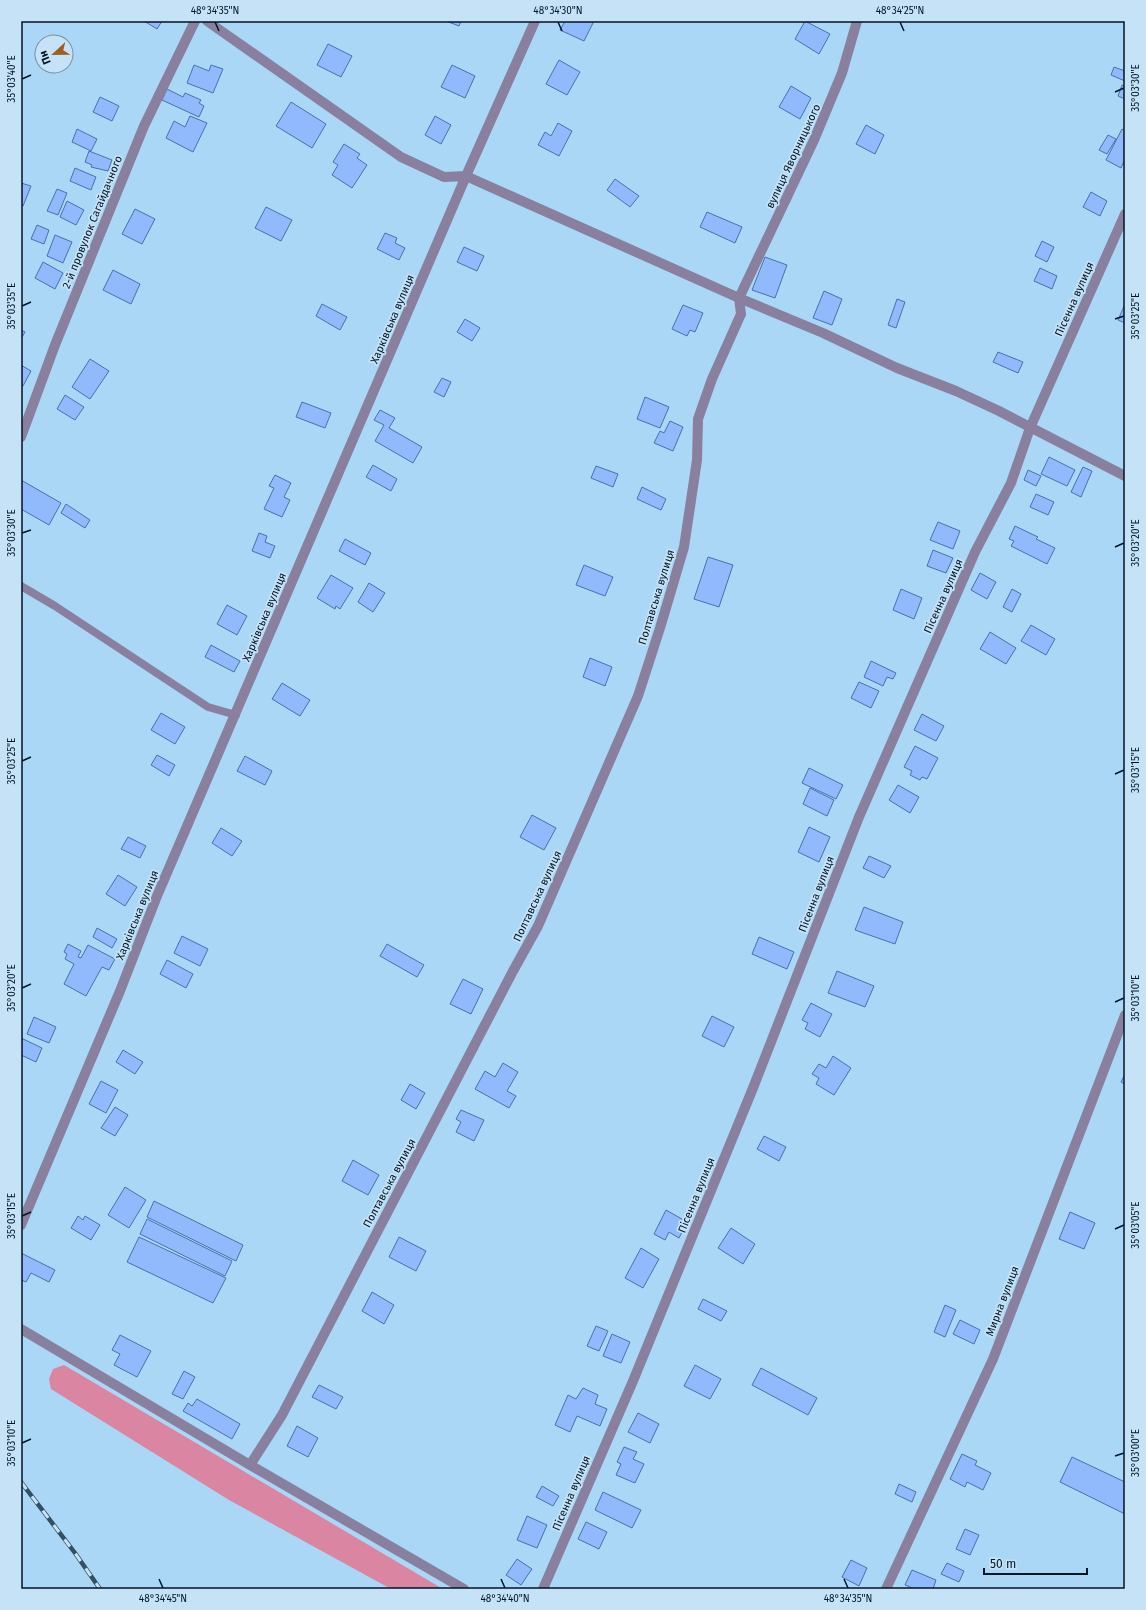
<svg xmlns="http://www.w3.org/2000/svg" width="1146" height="1610" font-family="'Fira Sans',sans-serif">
<rect width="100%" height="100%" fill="#abd7f6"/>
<!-- forest -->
<path fill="#da85a1" d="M64,1365L443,1589H391L229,1500L51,1389L49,1379L53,1369Z"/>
<!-- building -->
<path fill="#90bafc" stroke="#4970ac" d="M144,21H162L157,29Z
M446,21H461L459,26Z
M565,21H594L584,41L560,30Z
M805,21L830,34L819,54L795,39Z
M328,44L352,56L341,77L317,65Z
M559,60L580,72L567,95L546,84Z
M194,65L209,71L211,65L223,69L213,93L187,83Z
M452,65L475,76L465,98L441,87Z
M1114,67L1125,71V81L1111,75Z
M1122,85L1125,86V99L1118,96Z
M791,86L811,98L800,119L779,107Z
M167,89L183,97L185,93L201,100L199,103L204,106L199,117L162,100Z
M100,97L119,106L112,121L93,112Z
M291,102L326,124L312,148L276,126Z
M190,116L207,123L193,152L166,138L174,121L185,127Z
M435,116L451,125L441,144L425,135Z
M558,123L572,131L559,156L538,145L545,132L551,136Z
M866,125L884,135L875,154L856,144Z
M77,129L97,139L91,151L72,142Z
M1122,129L1125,131V159L1121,168L1106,160Z
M1108,135L1116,139L1107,154L1099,150Z
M344,144L360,154L357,158L367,165L352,188L332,175L338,165L333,162Z
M89,151L112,160L108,171L91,167L92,165L85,162Z
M75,168L96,177L91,190L70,181Z
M615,179L639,196L630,207L607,190Z
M21,183L31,186L23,206H21Z
M57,189L67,193L58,215L47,211Z
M1091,192L1107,201L1100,216L1083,207Z
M67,201L84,210L76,225L60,217Z
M266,207L292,220L281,241L255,228Z
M135,209L155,219L142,244L122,234Z
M707,212L742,227L735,243L700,227Z
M37,225L49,230L44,244L31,239Z
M385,233L397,238L395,243L405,248L399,260L377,249Z
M55,235L72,242L63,263L47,256Z
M1042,241L1054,247L1047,262L1035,256Z
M464,247L484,256L477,271L457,262Z
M765,257L787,265L775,298L752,290Z
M43,262L63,273L55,289L35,278Z
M1040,268L1057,276L1052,289L1034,281Z
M113,270L140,284L131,304L103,290Z
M824,291L842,299L832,325L813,318Z
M897,299L905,302L896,328L888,325Z
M322,304L347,317L340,330L316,316Z
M1125,304V323L1118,320Z
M683,305L703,313L695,332L690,330L687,336L672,329Z
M465,319L480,328L472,341L457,332Z
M21,330L25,332L21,339Z
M998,352L1023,362L1018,373L993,362Z
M90,359L109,371L90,399L72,387Z
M21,365L31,371L23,386L21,385Z
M442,378L451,382L444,397L434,392Z
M65,395L84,407L75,420L57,409Z
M645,397L669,407L660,428L637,419Z
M302,402L331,413L325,428L296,417Z
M380,410L395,418L389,428L422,447L413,463L375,441L384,425L374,420Z
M670,421L683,427L673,451L654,443L660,431L664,433Z
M1049,457L1075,470L1067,486L1041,474Z
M373,465L397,479L391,491L366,477Z
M596,466L618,474L613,487L591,478Z
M1083,467L1092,471L1081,497L1071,492Z
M1028,470L1041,476L1036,486L1024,480Z
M275,475L291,483L284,497L290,500L282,517L264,509L274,488L269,486Z
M21,480L61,503L49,525L21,509Z
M642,487L666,499L661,510L637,499Z
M1036,494L1054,502L1048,515L1030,507Z
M66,504L90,520L85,528L61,513Z
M938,522L960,531L953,549L930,540Z
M1015,526L1038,537L1036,539L1055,548L1047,564L1011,546L1014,541L1009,539Z
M259,533L267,536L265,542L275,546L270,558L252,551Z
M345,539L371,553L365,565L339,551Z
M933,550L953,558L946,573L927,566Z
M708,557L733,565L719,607L694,599Z
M584,565L613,577L605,596L576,585Z
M980,573L996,582L987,599L971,590Z
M331,575L353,588L340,609L336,606L335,609L317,598Z
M369,583L385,593L373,612L358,602Z
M901,589L922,598L914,619L893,610Z
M1012,589L1021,594L1012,612L1003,607Z
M227,605L247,616L237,635L217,624Z
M1031,625L1055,639L1046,655L1021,641Z
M990,632L1016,648L1006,664L980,649Z
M211,645L240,661L234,672L205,657Z
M590,658L612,667L605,686L583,677Z
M871,661L896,673L893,679L887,677L883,686L864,677Z
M859,682L879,691L871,708L851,698Z
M282,683L310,700L300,716L272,699Z
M161,713L185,727L175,744L151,730Z
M922,714L944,726L936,741L914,730Z
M915,746L938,758L927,779L922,777L920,780L910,775L912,771L904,767Z
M157,755L175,765L169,776L151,765Z
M245,756L272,771L265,785L237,771Z
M809,768L843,785L836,799L802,783Z
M898,785L919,797L910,813L889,800Z
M810,788L834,800L827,816L803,804Z
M532,815L556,828L544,850L520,837Z
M809,827L830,837L819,862L798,852Z
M221,828L242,841L232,856L212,843Z
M128,837L146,846L140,858L121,849Z
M869,856L891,866L884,878L863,868Z
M118,875L137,887L125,906L106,894Z
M864,907L903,922L895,944L855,930Z
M97,928L117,939L112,948L93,937Z
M182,936L208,949L200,966L174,953Z
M759,937L794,952L787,969L752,954Z
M68,944L81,951L78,957L81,958L88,945L115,959L109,970L102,967L86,996L64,984L74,964L65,959L67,954L64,952Z
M387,944L424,965L417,977L380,956Z
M167,960L193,974L186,988L160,974Z
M837,971L874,986L865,1007L828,993Z
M463,979L483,989L471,1014L450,1004Z
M811,1003L832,1014L820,1037L805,1029L808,1023L802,1020Z
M712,1016L734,1027L724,1047L702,1036Z
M34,1017L56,1027L49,1043L27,1034Z
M21,1038L42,1048L36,1062L21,1055Z
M123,1050L143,1062L135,1074L116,1062Z
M833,1056L851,1068L834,1095L816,1084L819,1078L812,1074L819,1064L826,1068Z
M503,1063L518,1072L507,1091L516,1096L509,1108L475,1089L485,1071L495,1077Z
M1125,1074V1084L1121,1082Z
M101,1081L118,1090L106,1113L89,1104Z
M410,1084L425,1093L416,1109L401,1100Z
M115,1107L128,1115L115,1136L101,1128Z
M461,1110L484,1120L474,1141L456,1132L461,1122L456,1119Z
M764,1136L786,1147L779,1161L757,1149Z
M353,1160L379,1175L368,1195L342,1181Z
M125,1187L146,1200L129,1228L108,1215Z
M154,1201L243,1245L236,1261L147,1217Z
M666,1210L687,1222L679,1238L669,1232L665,1240L654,1234Z
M1070,1212L1095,1223L1084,1249L1059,1239Z
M78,1216L83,1220L85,1216L100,1225L91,1240L71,1228Z
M147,1219L232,1261L225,1276L140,1234Z
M731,1228L755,1244L743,1264L718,1248Z
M139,1237L226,1278L213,1303L127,1262Z
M399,1237L426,1251L416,1271L389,1257Z
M641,1248L659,1259L643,1288L625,1278Z
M21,1253L55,1270L49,1282L31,1273L26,1282L21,1280Z
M372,1292L394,1305L384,1324L362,1311Z
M703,1299L727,1311L721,1321L698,1309Z
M945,1305L956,1310L945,1337L934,1332Z
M960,1320L980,1330L974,1344L953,1334Z
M596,1326L608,1331L599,1351L587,1346Z
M612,1334L630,1342L621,1363L603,1356Z
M120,1335L151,1351L137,1377L114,1365L120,1354L112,1350Z
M695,1365L721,1379L710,1399L684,1386Z
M761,1368L817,1398L808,1415L752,1385Z
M184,1371L195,1377L183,1399L172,1394Z
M319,1385L343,1397L336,1409L312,1397Z
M583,1388L598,1395L595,1404L607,1409L600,1426L577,1416L570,1432L555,1425L568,1395L576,1399Z
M197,1399L240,1424L232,1439L183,1411L188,1403L192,1406Z
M638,1413L659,1424L650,1443L628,1432Z
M297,1426L318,1438L308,1457L287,1446Z
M624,1447L637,1452L633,1459L644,1464L635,1483L616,1475L621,1464L617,1462Z
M962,1454L977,1461L975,1465L991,1473L983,1490L967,1482L965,1487L950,1479Z
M1072,1457L1125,1482V1514L1060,1482Z
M899,1484L916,1492L912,1502L895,1494Z
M542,1486L559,1496L553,1506L536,1497Z
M603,1492L641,1510L632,1528L595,1510Z
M527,1516L547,1525L537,1548L517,1540Z
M586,1522L607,1532L599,1549L578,1539Z
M965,1529L979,1535L970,1555L956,1549Z
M517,1559L532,1569L521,1585L506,1575Z
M851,1560L867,1568L859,1586L842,1577Z
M947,1563L964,1571L959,1582L941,1574Z
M912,1570L936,1580L933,1589H915L905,1585Z"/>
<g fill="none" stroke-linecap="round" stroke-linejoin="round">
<!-- service -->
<path stroke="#89809f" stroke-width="8" d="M21,586L55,606L208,707L236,715"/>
<!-- minor -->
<path stroke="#89809f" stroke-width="10" d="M207,21L401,157L444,177L466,176L739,298L823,333L897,368L956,391L999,411L1125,476
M21,437L55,345L144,126L195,21
M21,1225L120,991L157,896L466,176L535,21
M21,1329L250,1465L464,1589
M250,1465L282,1415L513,971L538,926L638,696L660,628L684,547L697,460L698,419L712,379L741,314L739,298L814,140L842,73L857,21
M543,1589L633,1381L753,1088L859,817L975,552L1011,483L1030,428L1125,214
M886,1589L993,1359L1125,1015"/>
<defs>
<path id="rail" d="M21,1482L75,1553L100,1589"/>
</defs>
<!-- rail casing -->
<use href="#rail" stroke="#334f63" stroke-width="4.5"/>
<!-- rail -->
<use href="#rail" stroke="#c5e2f7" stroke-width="3" stroke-dasharray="9" stroke-linecap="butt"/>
</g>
<!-- ticks -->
<path fill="none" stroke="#001524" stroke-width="1.5" d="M215,22L219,31M558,22L562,31M900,22L904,31M22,79L31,75M1115,92L1124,88M22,306L31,302M1115,319L1124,316M22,533L31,530M1115,547L1124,543M22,761L31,757M1115,774L1124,770M22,988L31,984M1115,1002L1124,998M22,1216L31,1212M1115,1229L1124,1225M22,1443L31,1439M1115,1456L1124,1453M159,1579L163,1588M501,1579L505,1588M844,1579L848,1588"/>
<g text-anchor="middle" stroke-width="3.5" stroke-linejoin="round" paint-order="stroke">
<!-- street labels -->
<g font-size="11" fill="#001524" stroke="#c5e2f7">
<text transform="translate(793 156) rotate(-65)" y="4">вулиця Яворницького</text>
<text transform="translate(92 222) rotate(-68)" y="4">2-й провулок Сагайдачного</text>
<text transform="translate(1074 299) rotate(-66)" y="4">Пісенна вулиця</text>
<text transform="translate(392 319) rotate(-67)" y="4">Харківська вулиця</text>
<text transform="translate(943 596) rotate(-66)" y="4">Пісенна вулиця</text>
<text transform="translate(656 597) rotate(-73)" y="4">Полтавська вулиця</text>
<text transform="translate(264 617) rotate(-67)" y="4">Харківська вулиця</text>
<text transform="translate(816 894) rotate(-69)" y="4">Пісенна вулиця</text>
<text transform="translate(537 896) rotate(-65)" y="4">Полтавська вулиця</text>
<text transform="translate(137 915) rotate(-68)" y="4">Харківська вулиця</text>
<text transform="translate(389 1183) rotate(-62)" y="4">Полтавська вулиця</text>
<text transform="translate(696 1195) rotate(-68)" y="4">Пісенна вулиця</text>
<text transform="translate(1002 1301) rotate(-69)" y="4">Мирна вулиця</text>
<text transform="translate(571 1493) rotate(-67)" y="4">Пісенна вулиця</text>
</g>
</g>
<!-- border -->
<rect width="1146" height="1610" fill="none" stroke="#c5e2f7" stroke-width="44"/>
<!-- north arrow -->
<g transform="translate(54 54) rotate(248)"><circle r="19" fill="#c5e2f7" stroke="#7690a3"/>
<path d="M0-3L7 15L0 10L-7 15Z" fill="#9e5f27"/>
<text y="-6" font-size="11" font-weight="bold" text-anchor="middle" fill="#001524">Пн</text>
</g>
<!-- scale -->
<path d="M984 1568v6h103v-6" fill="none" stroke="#001524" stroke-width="2"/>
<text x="990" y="1568" font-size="12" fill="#001524" stroke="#c5e2f7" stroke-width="3" paint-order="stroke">50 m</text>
<rect x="22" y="22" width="1102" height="1566" fill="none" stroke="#001524" stroke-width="1.5"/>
<g font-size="10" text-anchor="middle" fill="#001524">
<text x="215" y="14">48°34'35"N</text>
<text x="558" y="14">48°34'30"N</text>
<text x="900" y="14">48°34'25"N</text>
<text transform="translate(11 79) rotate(-90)" y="4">35°03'40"E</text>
<text transform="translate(1135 88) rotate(-90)" y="4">35°03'30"E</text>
<text transform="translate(11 306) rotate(-90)" y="4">35°03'35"E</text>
<text transform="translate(1135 316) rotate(-90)" y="4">35°03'25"E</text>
<text transform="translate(11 533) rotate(-90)" y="4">35°03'30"E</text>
<text transform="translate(1135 543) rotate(-90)" y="4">35°03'20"E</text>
<text transform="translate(11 761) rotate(-90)" y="4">35°03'25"E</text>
<text transform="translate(1135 770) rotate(-90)" y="4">35°03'15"E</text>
<text transform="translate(11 988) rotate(-90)" y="4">35°03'20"E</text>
<text transform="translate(1135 998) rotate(-90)" y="4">35°03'10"E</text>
<text transform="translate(11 1216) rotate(-90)" y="4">35°03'15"E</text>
<text transform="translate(1135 1225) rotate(-90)" y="4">35°03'05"E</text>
<text transform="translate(11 1443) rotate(-90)" y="4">35°03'10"E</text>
<text transform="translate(1135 1453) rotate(-90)" y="4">35°03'00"E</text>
<text x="163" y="1602">48°34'45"N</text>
<text x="505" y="1602">48°34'40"N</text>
<text x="848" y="1602">48°34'35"N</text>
</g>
</svg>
